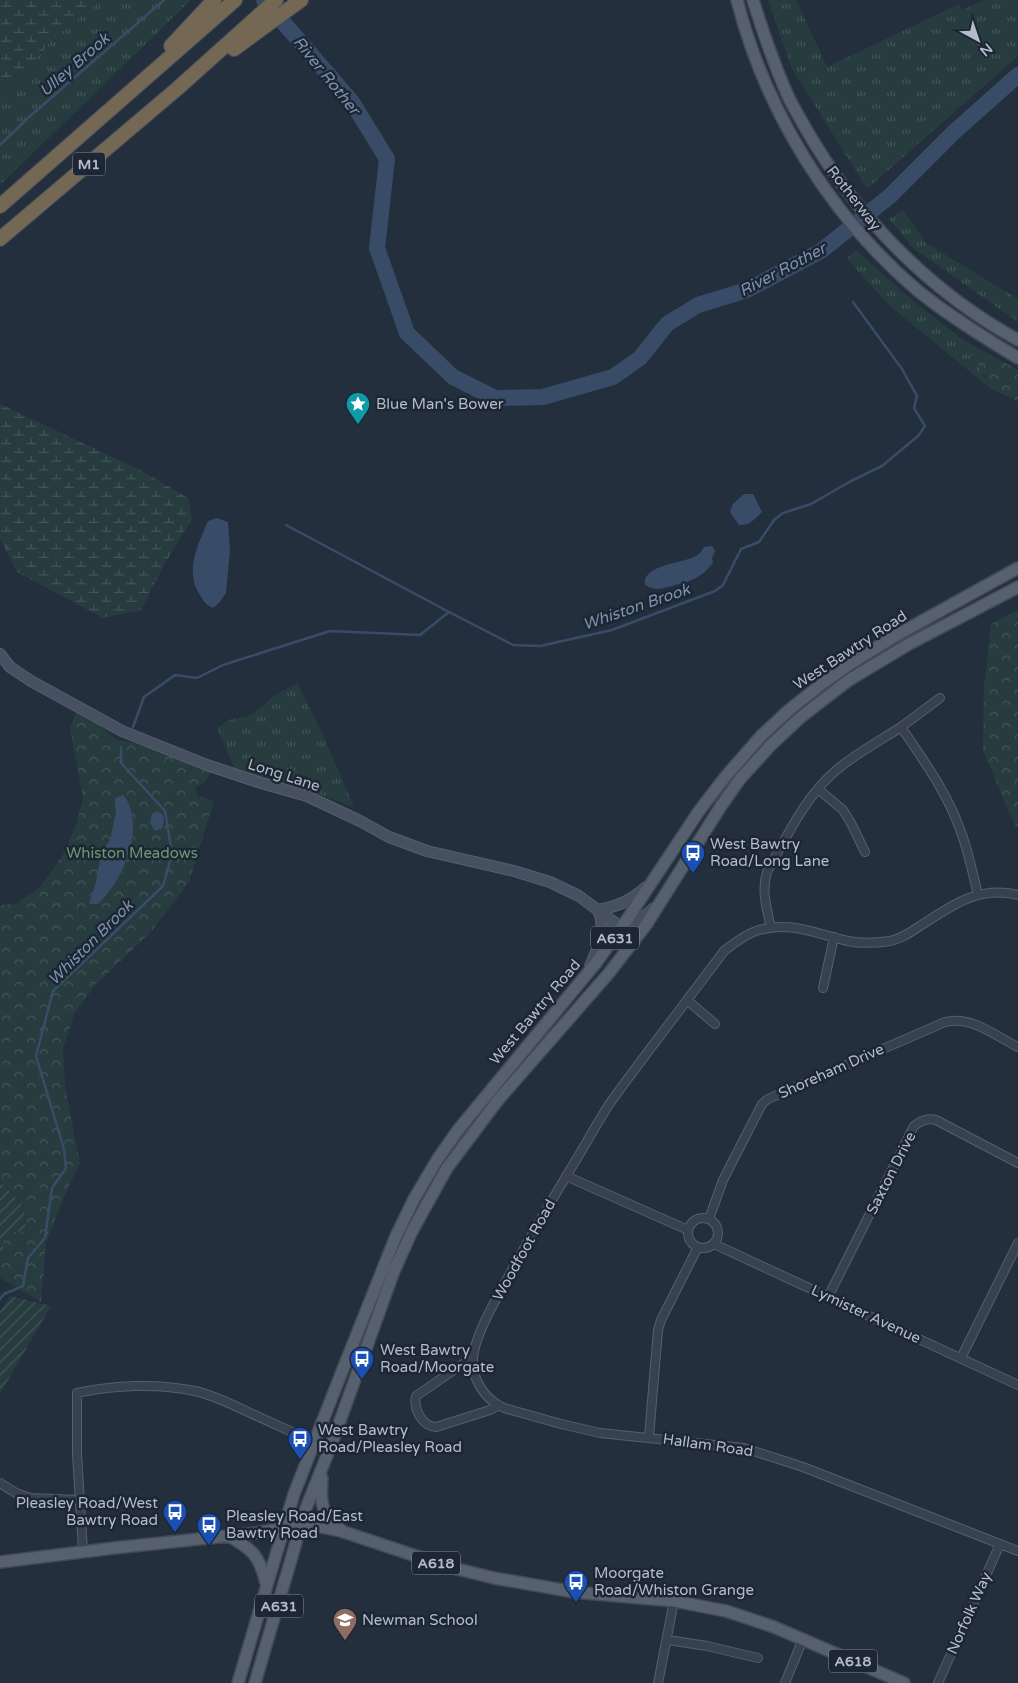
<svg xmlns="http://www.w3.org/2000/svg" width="1018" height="1683" font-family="'Varela Round',sans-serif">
<defs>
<pattern id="grass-tufts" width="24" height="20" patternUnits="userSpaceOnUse" patternTransform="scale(1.25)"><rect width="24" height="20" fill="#263c3f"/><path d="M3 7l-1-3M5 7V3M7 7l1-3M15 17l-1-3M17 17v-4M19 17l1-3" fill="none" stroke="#435659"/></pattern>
<pattern id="forest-crowns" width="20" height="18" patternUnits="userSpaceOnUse" patternTransform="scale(1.25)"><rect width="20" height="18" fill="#263c3f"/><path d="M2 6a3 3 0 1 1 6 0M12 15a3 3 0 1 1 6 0" fill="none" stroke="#435659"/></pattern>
<pattern id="wetland-marsh" width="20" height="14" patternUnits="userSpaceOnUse" patternTransform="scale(1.25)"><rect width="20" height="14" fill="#263c3f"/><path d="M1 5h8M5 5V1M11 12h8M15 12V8" fill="none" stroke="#435659"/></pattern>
<pattern id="garden-furrows" width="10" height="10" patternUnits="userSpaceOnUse" patternTransform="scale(1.25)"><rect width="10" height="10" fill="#263c3f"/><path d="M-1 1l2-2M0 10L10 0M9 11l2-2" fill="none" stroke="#435659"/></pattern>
</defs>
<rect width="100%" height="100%" fill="#242f3e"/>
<!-- grass -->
<path fill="url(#grass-tufts)" d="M100,0H191L0,185V91L27,71L51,41Z
M768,0H796L827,67L959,4L957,0L962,10L984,0H1018V56L867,189L791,67Z
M903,210L926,243L1018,299V322L913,248L889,219Z
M856,250L913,301L965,341L991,389L890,306L847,259Z
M297,683L322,733L354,807L303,788L243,773L234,767L217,728L229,720L248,716L262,707L272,697Z"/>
<!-- forest -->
<path fill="url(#forest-crowns)" d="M965,341L1018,370V401L991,389Z
M1018,610V827L1015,826L983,750L984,687L991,624Z
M76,712L98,724L115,739L144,745L211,772L205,782L195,787L197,795L214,801L189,882L150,933L96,984L74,1014L63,1049L65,1087L80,1163L66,1192L46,1243L41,1302L0,1278V1254L3,1251V1239L10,1232L26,1231L24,1206L0,1182V905L16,904L41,886L64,853L77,822L83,798L70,728Z"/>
<!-- wetland -->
<path fill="url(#wetland-marsh)" d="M0,0H100L51,41L27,71L0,91Z
M0,404L142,471L188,498L192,519L165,563L141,610L103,618L17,572L0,539Z"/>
<!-- garden -->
<path fill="url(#garden-furrows)" d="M0,1182L24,1206L26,1231L10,1232L3,1239V1252L0,1254Z
M10,1296L51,1306L0,1394V1311Z"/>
<!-- water -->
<path fill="#394c67" d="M744,494H753L762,512C755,519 749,526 739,525L730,512L733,504Z
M217,518L228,522L230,550L226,593L219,603L213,608C206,605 204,602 200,595C184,571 198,545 208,521Z
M712,546L715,551L712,558L713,563C700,579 690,581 672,586C661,589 655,591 645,585C641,565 684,563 696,556C700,554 702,550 704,547Z
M124,795C146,828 124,879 98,904H89L96,882L101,853L110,840L116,812L115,798Z
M157,811L163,815L164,821L162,828L156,831L153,828L150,822L152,814Z"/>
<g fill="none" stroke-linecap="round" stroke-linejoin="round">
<!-- stream -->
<path stroke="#394c67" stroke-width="2.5" d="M0,145L29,117L164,0
M286,525L449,612
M133,727L144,697L175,675L197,678L223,665L330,631L420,635L449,612L513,645L540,646L612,630L715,591L723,585L741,549L759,542L774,520L783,513L811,504L851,481L882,466L918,436L925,426L914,408L917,396L902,369L853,302
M0,1299L4,1294L23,1286L28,1258L45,1238L52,1188L66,1168L64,1149L36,1056L53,991L163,886L172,854L165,811L121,763V747"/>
<!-- river -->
<path stroke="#394c67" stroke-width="16" d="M264,0L352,102L387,159L377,248L407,333L453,377L495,398L543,397L613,377L640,358L667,324L698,305L747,290L821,251L890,196L953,133L1018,75"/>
<defs>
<path id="street" d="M901,727L940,698
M818,789L843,810L851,823L865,852
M1018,895C978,885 951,906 920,926C911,932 901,939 890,941C876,943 862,944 848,941C816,934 790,920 756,931C744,935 733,944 724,951C686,1002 647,1052 610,1103C599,1120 589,1138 579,1155C556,1193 533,1232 512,1270C500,1292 473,1337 473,1360C472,1381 486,1400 504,1408L561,1424L600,1433L744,1448L803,1467L1018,1551
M771,928C767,909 761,891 767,872C786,838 804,799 833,773C853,755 878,742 901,727C924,761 949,795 962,835C969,854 973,875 978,895
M823,988L834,937
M687,1000L715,1024
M566,1176L688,1230
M688 1233a15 15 0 1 1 30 0a15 15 0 1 1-30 0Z
M709,1219L723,1180L762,1104L768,1099L945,1022C970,1015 996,1036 1018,1047
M714,1244L1018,1385
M828,1297L914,1126C922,1120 927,1118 936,1120L1018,1163
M961,1358L1018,1243
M473,1360L464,1363L416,1396C413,1409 422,1426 436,1427L490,1410L499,1405
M649,1437L658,1330L661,1320L698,1247
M0,1483L16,1493L30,1498L79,1500
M83,1551L77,1454V1393C114,1385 157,1383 195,1391C213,1395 231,1404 248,1412C270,1422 292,1432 314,1442
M668,1640L707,1646L758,1658
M658,1683L674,1601
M785,1683L803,1639
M938,1683L1000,1544"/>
<path id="secondary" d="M0,654L10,667L31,681L122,731L207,765L261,783L307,796L360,821L389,837L427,851L514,871L550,882L579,896L622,928L646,915L654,908
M598,910C619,906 630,901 646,887
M590,966C598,948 607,929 598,910"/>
<path id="primary" d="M737,0C765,110 830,216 917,290C949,316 983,337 1018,358
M753,0C763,32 774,65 788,96C793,107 800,118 806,129C856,216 930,292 1018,340
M322,1478C320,1505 321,1511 341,1530
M229,1536C253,1550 259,1555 266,1583
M0,1562L114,1548L256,1533L284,1528L321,1527L341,1531L449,1567L494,1578L574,1592L674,1601L726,1611L774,1627L904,1683
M238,1683L294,1494L343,1369L396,1236L414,1199L437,1160L458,1130L596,963L628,918L699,811L726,776L761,736L789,710L823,683L853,662L895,636L1018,568
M255,1683L306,1508L332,1443L394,1271L412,1231L447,1168L498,1100L609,973L646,925L721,806L740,779L770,746L801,717L849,680L909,644L1018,587"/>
<path id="highway" d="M171,46L214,0
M234,49L301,0
M0,206L235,0
M0,239L178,88L276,0"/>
</defs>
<!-- street casing -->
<use href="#street" stroke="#565f6c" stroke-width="10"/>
<!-- secondary casing -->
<use href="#secondary" stroke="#565f6c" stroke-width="12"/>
<!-- primary casing -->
<use href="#primary" stroke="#414a57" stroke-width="14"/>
<!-- highway casing -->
<use href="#highway" stroke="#434c59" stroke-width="16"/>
<!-- street -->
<use href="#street" stroke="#38414e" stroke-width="8"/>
<!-- secondary -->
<use href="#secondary" stroke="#465061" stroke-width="10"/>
<!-- primary -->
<use href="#primary" stroke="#56606e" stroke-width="11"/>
<!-- highway -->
<use href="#highway" stroke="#746855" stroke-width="14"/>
</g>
<!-- icons -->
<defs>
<symbol id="sight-pin" viewBox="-11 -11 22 30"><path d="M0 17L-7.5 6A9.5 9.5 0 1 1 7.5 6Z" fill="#0f9aa8" stroke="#1d2633"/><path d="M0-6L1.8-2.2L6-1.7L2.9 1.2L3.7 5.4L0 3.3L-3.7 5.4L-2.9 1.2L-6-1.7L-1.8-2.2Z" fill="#fff"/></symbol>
<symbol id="bus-pin" viewBox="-11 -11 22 30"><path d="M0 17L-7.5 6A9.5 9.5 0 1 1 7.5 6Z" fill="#1a4fb4" stroke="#1d2633"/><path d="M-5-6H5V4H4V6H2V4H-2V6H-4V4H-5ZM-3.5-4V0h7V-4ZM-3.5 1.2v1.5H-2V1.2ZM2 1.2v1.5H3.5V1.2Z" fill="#fff"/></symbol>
<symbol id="school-pin" viewBox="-11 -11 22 30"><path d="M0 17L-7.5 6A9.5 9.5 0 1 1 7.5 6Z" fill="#8d6e63" stroke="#1d2633"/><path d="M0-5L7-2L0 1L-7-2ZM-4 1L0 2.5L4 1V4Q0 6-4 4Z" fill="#fff"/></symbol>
</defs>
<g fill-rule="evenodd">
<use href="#sight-pin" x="344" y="390" width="28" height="38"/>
<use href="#bus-pin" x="679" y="839" width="28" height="38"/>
<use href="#bus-pin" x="348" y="1345" width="28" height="38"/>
<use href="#bus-pin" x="286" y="1425" width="28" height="38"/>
<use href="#bus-pin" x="161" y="1498" width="28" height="38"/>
<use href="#bus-pin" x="195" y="1511" width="28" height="38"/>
<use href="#bus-pin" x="562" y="1568" width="28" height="38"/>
<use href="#school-pin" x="331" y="1606" width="28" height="38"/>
</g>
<g text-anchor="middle" stroke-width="5" stroke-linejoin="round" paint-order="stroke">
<!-- shield labels -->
<g fill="#1d2633" stroke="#878f9c" stroke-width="1">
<rect x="73" y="152.5" width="32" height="23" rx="4"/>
<rect x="591" y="926.5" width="48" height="23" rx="4"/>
<rect x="412" y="1551.5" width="48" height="23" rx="4"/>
<rect x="255" y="1594.5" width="48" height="23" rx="4"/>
<rect x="829" y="1649.5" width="48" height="23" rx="4"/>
</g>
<g font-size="14" font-weight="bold" fill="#b4bcc9">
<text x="89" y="169">M1</text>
<text x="615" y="943">A631</text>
<text x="436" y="1568">A618</text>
<text x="279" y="1611">A631</text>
<text x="853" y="1666">A618</text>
</g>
<!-- street labels -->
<g font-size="15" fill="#b4bcc9" stroke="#1d2633">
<text transform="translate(854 198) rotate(52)" y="5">Rotherway</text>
<text transform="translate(850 650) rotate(-33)" y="5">West Bawtry Road</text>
<text transform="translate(284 775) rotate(18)" y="5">Long Lane</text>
<text transform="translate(535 1012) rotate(-50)" y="5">West Bawtry Road</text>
<text transform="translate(831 1071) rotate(-24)" y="5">Shoreham Drive</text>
<text transform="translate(891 1173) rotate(-63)" y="5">Saxton Drive</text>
<text transform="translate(524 1250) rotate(-61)" y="5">Woodfoot Road</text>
<text transform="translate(866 1314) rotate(25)" y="5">Lymister Avenue</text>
<text transform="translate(708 1445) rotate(8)" y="5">Hallam Road</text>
<text transform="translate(969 1613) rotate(-66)" y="5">Norfolk Way</text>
</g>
<!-- poi labels -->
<g font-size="15" fill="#b4bcc9" stroke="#1d2633" text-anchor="start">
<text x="376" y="409">Blue Man's Bower</text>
<text x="710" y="849">West Bawtry<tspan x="710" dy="17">Road/Long Lane</tspan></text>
<text x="380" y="1355">West Bawtry<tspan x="380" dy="17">Road/Moorgate</tspan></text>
<text x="318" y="1435">West Bawtry<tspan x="318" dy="17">Road/Pleasley Road</tspan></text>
<text x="158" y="1508" text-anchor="end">Pleasley Road/West<tspan x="158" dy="17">Bawtry Road</tspan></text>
<text x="226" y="1521">Pleasley Road/East<tspan x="226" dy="17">Bawtry Road</tspan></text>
<text x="594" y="1578">Moorgate<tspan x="594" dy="17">Road/Whiston Grange</tspan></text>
<text x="362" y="1625">Newman School</text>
</g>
<!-- park labels -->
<g font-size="15" fill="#6b9a76" stroke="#1d2633">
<text x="132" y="858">Whiston Meadows</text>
</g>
<!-- water labels -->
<g font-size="16" font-style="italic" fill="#7c92b1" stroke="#1d2633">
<text transform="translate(74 64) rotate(-41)" y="6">Ulley Brook</text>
<text transform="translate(327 75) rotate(51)" y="6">River Rother</text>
<text transform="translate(782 269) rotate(-28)" y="6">River Rother</text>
<text transform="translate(636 606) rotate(-19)" y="6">Whiston Brook</text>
<text transform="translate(90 942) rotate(-45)" y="6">Whiston Brook</text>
</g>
</g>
<!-- north arrow -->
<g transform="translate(978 40) rotate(140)" stroke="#1d2633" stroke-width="4" paint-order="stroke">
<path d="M0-4L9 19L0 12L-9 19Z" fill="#b4bcc9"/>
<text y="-8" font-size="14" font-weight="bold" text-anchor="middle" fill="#b4bcc9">N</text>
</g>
</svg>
